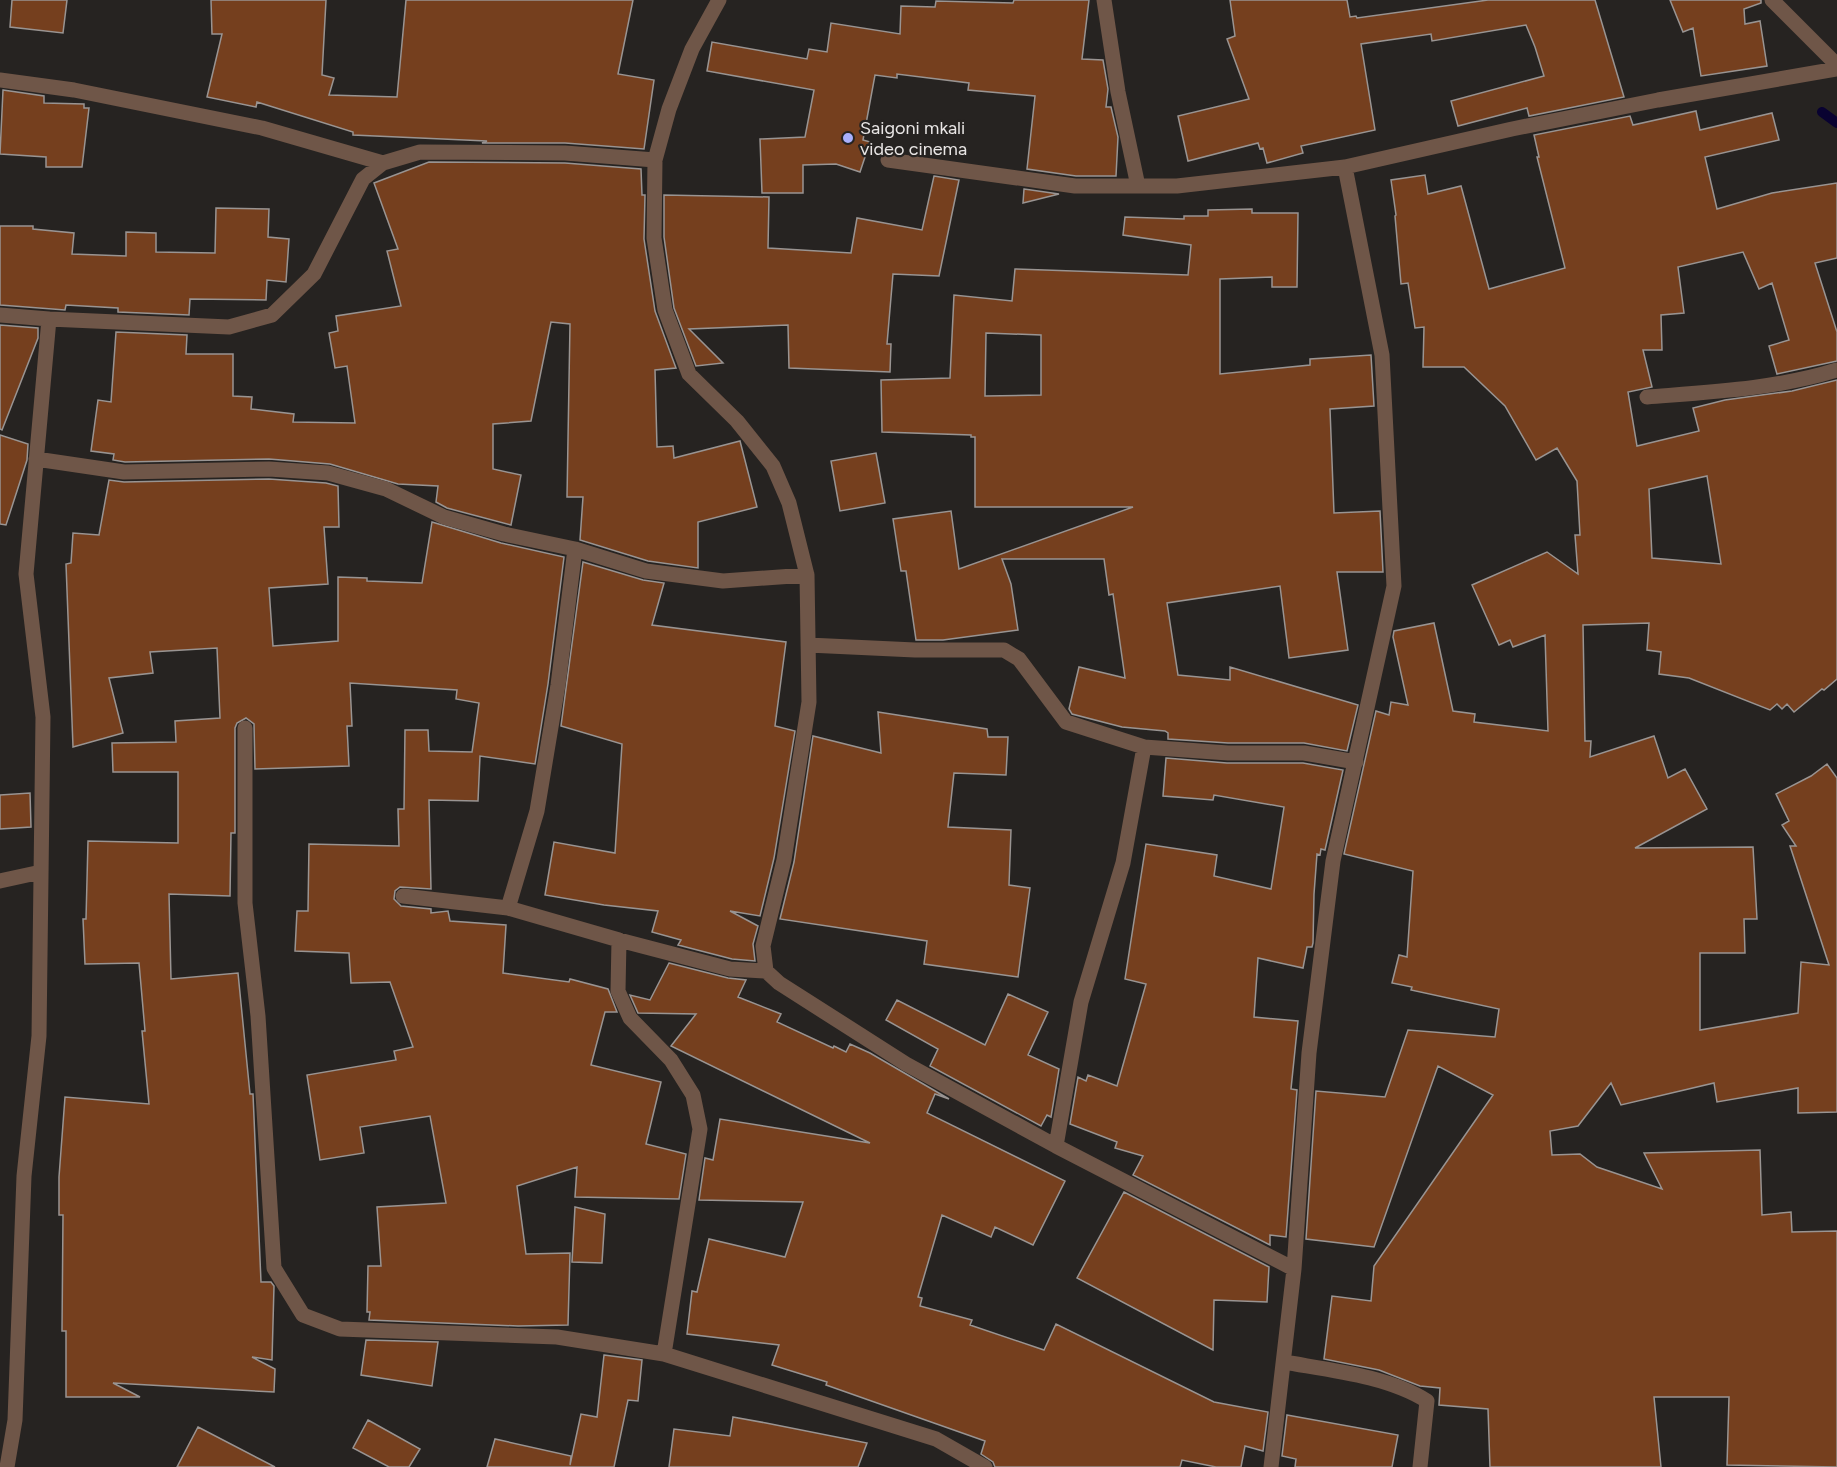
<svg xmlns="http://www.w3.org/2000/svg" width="1837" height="1467" font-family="Figtree,sans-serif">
<rect width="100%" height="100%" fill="#262321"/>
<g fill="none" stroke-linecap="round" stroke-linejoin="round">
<!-- stream -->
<path stroke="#090231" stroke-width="10" d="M1822,112L1837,123"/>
</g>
<!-- building -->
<path fill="#753f1e" stroke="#999492" stroke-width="1.5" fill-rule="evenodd" d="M12,0H67L63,33L10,27Z
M211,0H326L322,75L334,78L329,95L397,97L406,0H633L618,74L654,80L644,149L565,143H482L487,141L353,135V132L257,102L256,107L207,97L222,34H212Z
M1014,0H1089L1082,59L1103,60L1108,89L1106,107H1111L1118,137L1116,176H1076L1027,169L1035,96L968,90L969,83L897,74V78L875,75L863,140L870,142L860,172L836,164L803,165V193H762L760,139L805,137L814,90L707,71L712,42L807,59L809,49L827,52L831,23L900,34L901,6L935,7L936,1L1013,3Z
M1230,0H1347L1350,17L1356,16L1357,18L1488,0H1595L1624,97L1529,116L1527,108L1458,126L1451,101L1544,76L1535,47L1526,25L1432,41L1431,34L1361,44L1375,130L1301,146L1303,153L1267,163L1263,148L1260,149L1258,143L1188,161L1178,116L1249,99L1227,39L1235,36Z
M1670,0H1761V3L1744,9L1745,24L1760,21L1767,66L1701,76L1693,28L1683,32Z
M3,90L44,96V103L84,104V108H89L82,167H46V157L0,154Z
M1696,111L1700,130L1772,113L1779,140L1705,157L1717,209L1772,193L1837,183V258L1815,263L1837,332V361L1777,374L1769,346L1789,340L1772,283L1759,289L1743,252L1678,267L1684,313L1661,315L1662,350H1643L1652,387L1628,392L1637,446L1699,431L1693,408L1725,400L1792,391L1837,380V679L1824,690L1822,689L1794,712L1787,704L1782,709L1777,704L1770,710L1689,678L1659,674L1661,652L1647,650L1649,623L1583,625L1585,741H1591L1590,757L1654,736L1668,778L1685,769L1707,809L1635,848L1753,847L1757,919H1744L1745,953H1700V1030L1798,1013L1801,962L1829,965L1790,846H1796L1782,825L1789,821L1776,794L1811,776L1827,764L1837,778V1112L1798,1113V1088L1717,1102L1714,1083L1621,1105L1611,1083L1578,1126L1550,1131L1552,1155L1580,1154L1597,1167L1662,1189L1644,1153L1760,1150L1762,1215L1791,1212L1792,1232L1837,1231V1467L1727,1465L1729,1397H1654L1661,1467H1490L1488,1409L1439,1405L1440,1388L1420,1386L1379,1370L1324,1359L1332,1296L1371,1301L1374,1266L1493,1095L1438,1066L1374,1247L1306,1239L1316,1091L1385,1097L1408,1030L1495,1037L1499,1009L1411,990L1412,987L1392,983L1399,955L1407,957L1413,871L1344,854L1376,711L1389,715L1391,702L1408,705L1393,637L1394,631L1434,623L1453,711L1475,714L1474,722L1548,731L1545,635L1513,647L1510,640L1499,645L1472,585L1547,552L1578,574L1575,535H1580L1577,481L1557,448L1536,460L1505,406L1464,367H1423L1424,327L1415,328L1408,283L1401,284L1395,216L1396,215L1391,180L1425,175L1428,194L1461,186L1489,289L1565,268L1537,157H1539L1534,135L1630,116L1633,125ZM1707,476L1721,564L1652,558L1649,489Z
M429,162L565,163L641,169L642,195H645L644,239L655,311L676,368L655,370L657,447L673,446L674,458L740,441L757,507L698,522V568L648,561L580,540L583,497H567L570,324L551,322L531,421L493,424V469L521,475L511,525L447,508L436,502L438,486L398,484L330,464L269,459L125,462L113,460L114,454L91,451L98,400L111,402L116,332L187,335L186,354H233V396L252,397L251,409L294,414L293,422L355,423L347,366L335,368L329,333L338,331L336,316L401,306L387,251L398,249L374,183Z
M934,176L959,180L939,276L893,274L887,344H891L890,372L789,368L788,325L689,329L723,363L696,366L674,308L664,237V195L769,197L768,248L851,253L857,218L922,230Z
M1024,189L1059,194L1023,203Z
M216,208L269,209L268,237L289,239L286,282L267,280L266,300L190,299L189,315L118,312V308L66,305L65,310L0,305V226H33V229L74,233L72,254L126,256V232L156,233V252L215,253Z
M1252,209V213H1298L1297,287H1272V277L1220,279V374L1310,365V359L1371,355L1374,406L1330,409L1334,513L1380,511L1383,572H1337L1348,650L1289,658L1280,586L1167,603L1178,675L1230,680V667L1358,705L1347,751L1304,743H1228L1168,739V733L1165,731L1122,727L1072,714L1069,709L1079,667L1125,678L1113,594L1109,595L1104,559H1002L1011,584L1018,630L943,640H916L906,571H901L893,519L951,511L959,569L1133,507H975V437H971V435L882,432L881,380L950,378L954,295L1012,301L1015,269L1188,275L1191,245L1123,235L1125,217L1184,219V216H1208V210ZM986,333L1041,335V395L985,396Z
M0,325L38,328V338L2,430L0,429Z
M0,435L28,444L27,460L6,525L0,524Z
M876,453L885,503L840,511L831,461Z
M269,479L326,483L338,486L339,527H324L328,584L269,588L273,646L338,641V577L367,578V581L422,583L432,522L501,543L564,557L548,684L535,764L480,756L478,801L429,800L431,889L400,887L395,891L394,899L401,906L431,909V913L448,911L450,921L506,925L503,973L569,982L570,979L608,989L617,1012H605L591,1065L661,1082L646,1144L686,1154L679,1199L575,1197L577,1167L517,1186L526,1254L570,1253L568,1325L518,1326L369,1320L370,1312H367L368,1266H381L377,1207L446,1203L430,1116L360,1127L364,1153L320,1160L307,1075L396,1060L394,1051L413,1047L390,982L351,983L349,953L295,951L297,911H308L309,844L399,846L398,809H404L405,730H428L429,751L472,752L479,703L456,699L457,690L350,683L352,726H347L349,766L255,769L254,724L246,718L237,723L235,728V833H231L230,896L169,894L171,979L238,973L250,1094H253L261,1282H271L274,1286L272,1360L252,1357L275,1369L274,1392L113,1383L140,1397H66V1331H62L63,1215H59V1177L65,1097L149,1104L142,1031H145L139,963L85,964L83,919H86L88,841L178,843V772H113L112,743L176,742L175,721L220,718L217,648L150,652L153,673L109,678L123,733L73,747L66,564L71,563L73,533L99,535L109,480L124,482Z
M583,562L643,580L664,583L652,625L786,642L775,726L795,731L774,858L760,916L730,911L758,926L753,944L755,961L732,959L678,945L681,940L652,932L658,911L604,905L545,895L554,842L615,853L622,744L561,726Z
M878,712L987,729L988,737H1008L1006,775L954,773L948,827L1011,830L1009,885L1030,888L1018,977L924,964L927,941L780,919L794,862L813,736L881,753Z
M1166,758L1227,763H1303L1343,770L1325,850L1321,849L1320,855L1317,854L1314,894L1313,943L1312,947H1307L1303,968L1258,958L1254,1017L1298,1021L1291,1089L1297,1090L1286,1237L1270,1235V1245L1133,1175L1143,1156L1115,1148L1117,1142L1070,1124L1078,1077L1086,1081L1088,1075L1117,1086L1146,984L1125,979L1146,844L1217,855L1214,876L1271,889L1284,807L1214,795L1213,800L1163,796Z
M30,793L31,827L0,829V795Z
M669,963L728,978L746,980L738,997L781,1014L777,1022L833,1048L834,1046L846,1052L850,1044L870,1053L949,1099L935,1094L927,1113L1065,1181L1033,1245L995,1227L991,1237L942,1215L918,1297L922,1298L920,1306L972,1320L970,1325L1044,1350L1056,1324L1214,1402L1268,1412L1263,1451L1245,1446L1241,1467H1216L1182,1460L1180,1467H995L993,1462L981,1454L985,1441L826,1385L827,1382L772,1365L779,1345L687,1334L692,1291L697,1292L709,1239L785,1257L803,1202L699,1200L705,1158L713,1160L720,1119L870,1143L671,1046L696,1014L638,1013L630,995L650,1000Z
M1008,994L1048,1012L1028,1055L1059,1069L1051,1117L1047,1115L1041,1126L930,1066L938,1049L886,1020L897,1000L985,1045Z
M1124,1192L1269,1267L1267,1302L1214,1300L1213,1350L1077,1278Z
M575,1207L605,1214L602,1263L572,1262Z
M366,1340L438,1342L432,1386L361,1375Z
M604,1355L642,1360L638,1401L628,1400L614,1467H487L495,1439L571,1456L570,1465L581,1414L597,1417Z
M1287,1415L1398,1435L1392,1467H1295L1296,1459L1282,1456Z
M733,1417L766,1423L867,1443L858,1467H669L674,1429L730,1436Z
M368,1420L420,1449L409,1467H389L353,1448Z
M198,1427L275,1467H177Z"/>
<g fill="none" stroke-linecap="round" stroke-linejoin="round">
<!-- minor -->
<path stroke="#6f5648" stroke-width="15" d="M719,0L692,49L669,109L655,160L654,238L665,310L689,374L737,421L773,466L789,503L807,575L809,702L784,860L763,946L766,971L779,983L906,1064L1056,1146L1294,1269
M1104,0L1118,92L1138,186H1177L1345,167L1512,129L1658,100L1837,69
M1772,0L1837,65
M0,80L74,90L262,128L383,163
M888,160L1075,186H1138
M0,315L49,319L229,327L272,315L314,274L363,179L383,163L420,152L565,153L655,160
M1647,397C1711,392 1776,389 1837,370
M36,459L124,472L269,469L328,473L386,489L444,517L504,534L575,549L646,571L723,581L807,575
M808,645L915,650H1004L1019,659L1066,722L1144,747L1228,753H1304L1356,762
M245,728V903L258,1016L274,1268L303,1315L340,1329L557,1337L664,1354L936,1439L985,1467
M0,881L41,872
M403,896L508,908L619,940L730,969L766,971
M508,908L537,811L558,685L575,549
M619,940L618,991L630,1018L671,1060L693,1095L700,1129L664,1354
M1056,1146L1081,1002L1123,863L1144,747
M1284,1362C1329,1370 1388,1376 1427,1401L1420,1467
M7,1467L15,1420L24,1176L39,1036L43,717L26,574L49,319
M1271,1467L1294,1269L1309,1053L1333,861L1394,586L1382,355L1345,167"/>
</g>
<!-- markers -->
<circle fill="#a9b0fc" stroke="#262321" stroke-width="2" cx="848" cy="138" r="6"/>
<g text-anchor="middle" stroke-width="4.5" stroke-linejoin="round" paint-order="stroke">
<!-- poi labels -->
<g font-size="18" fill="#e9e6e5" stroke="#262321" text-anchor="start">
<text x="860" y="134">Saigoni mkali<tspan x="860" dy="21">video cinema</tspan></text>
</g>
</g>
</svg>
